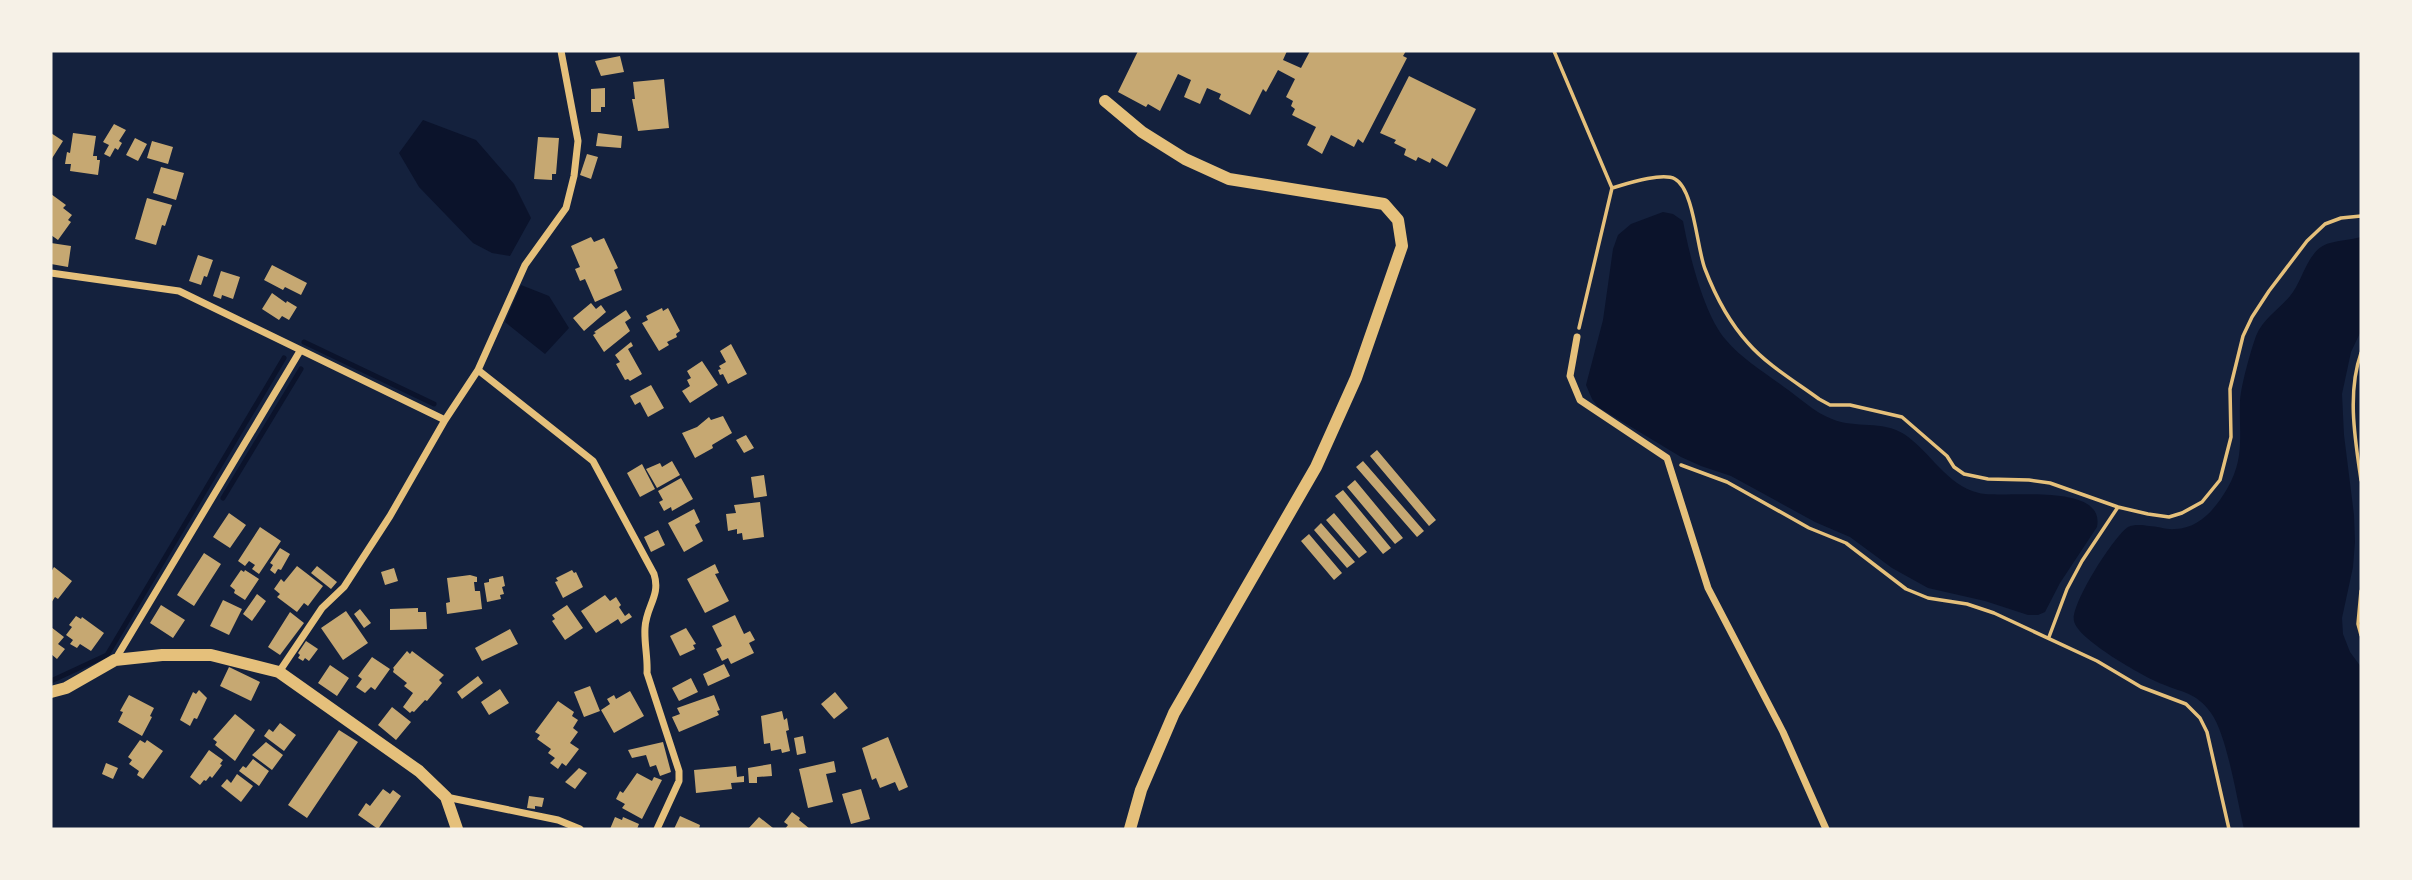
<svg xmlns="http://www.w3.org/2000/svg" width="2412" height="880" font-family="'Nunito Sans',sans-serif">
<rect width="100%" height="100%" fill="#14213d"/>
<!-- water -->
<path fill="#0b132b" d="M423,120L476,140L514,184L531,218L510,256L492,253L473,243L419,187L399,153Z
M1663,212L1673,214L1683,221C1689,254 1704,315 1726,340C1742,359 1764,372 1784,387C1799,397 1815,413 1832,419C1856,429 1882,420 1904,434C1931,452 1946,485 1979,493C2003,499 2106,481 2097,527L2060,583L2045,612L2038,615H2028L1985,601L1928,588L1892,568L1850,537L1815,522L1731,476L1701,466L1681,457L1598,407L1592,399L1586,385L1603,320L1613,249L1618,235L1631,224Z
M2361,237V331L2351,352L2342,394L2344,435L2354,515L2355,542L2353,567L2342,618L2343,634L2350,652L2361,667V829H2244C2237,800 2227,735 2211,713C2196,692 2183,693 2162,684C2144,677 2077,639 2074,621C2070,605 2114,536 2128,527C2134,524 2143,525 2149,526C2157,526 2167,530 2175,529C2200,528 2215,509 2227,489C2245,458 2239,436 2240,403C2240,388 2251,350 2256,336C2264,317 2282,308 2293,292C2304,276 2309,248 2330,243C2340,240 2351,240 2361,237Z
M521,285L549,296L569,328L545,354L505,322Z"/>
<g fill="none" stroke-linecap="round" stroke-linejoin="round">
<!-- stream -->
<path stroke="#0b132b" stroke-width="5" d="M304,342L434,404
M223,498L301,369
M51,681L107,655L284,358"/>
</g>
<!-- building -->
<path fill="#c6a872" d="M1138,51H1287L1283,60L1301,68L1310,51H1406L1403,56L1407,58L1363,143L1358,139L1354,147L1331,135L1322,154L1307,145L1316,127L1292,115L1295,109L1291,106L1293,101L1286,97L1295,79L1278,70L1266,92L1263,89L1250,115L1219,99L1221,94L1207,88L1200,104L1184,97L1191,80L1178,74L1160,111L1148,104L1146,107L1118,92Z
M620,56L624,72L601,76L595,61Z
M1409,76L1476,109L1447,167L1432,158L1430,163L1418,157L1416,161L1404,155L1406,149L1394,143L1396,140L1380,133Z
M664,79L669,128L638,131L632,99H635L633,82Z
M605,88V107H601V112H591V89Z
M114,124L126,130L119,141L122,143L118,150L115,148L110,157L104,154L109,145L103,142Z
M51,133L63,141L51,160Z
M73,133L96,136L93,156H97V160H100L98,175L70,171L71,164H65L67,152L70,153Z
M598,133L622,136L621,148L596,146Z
M538,137L559,138L556,174H552V180L534,179Z
M135,138L147,144L138,161L126,155Z
M152,141L173,147L168,164L147,158Z
M587,154L598,157L591,179L580,175Z
M161,167L184,173L176,200L153,193Z
M51,194L66,205L63,208L72,215L68,220L71,222L58,240L51,235Z
M147,198L172,205L165,226L162,225L156,245L135,239Z
M591,237L594,242L604,238L618,268L614,270L622,290L595,302L585,279L580,281L575,269L580,267L571,246Z
M51,243L71,246L68,267L51,264Z
M198,255L213,260L207,277L204,276L201,285L189,281Z
M272,265L307,283L301,295L285,287L283,290L264,280Z
M221,271L240,277L233,299L222,295L221,299L213,296Z
M272,293L286,303L287,301L297,307L289,320L282,316L279,320L262,309Z
M591,303L596,309L601,305L606,312L584,331L573,318Z
M662,308L663,311L668,308L680,331L676,334L677,337L667,342L669,345L659,351L642,323L648,320L646,316Z
M626,310L631,318L625,322L630,331L604,352L593,335L596,333L594,332Z
M631,342L633,346L628,349L642,374L630,381L628,379L625,380L616,364L620,362L615,355Z
M731,344L747,374L728,384L723,374L720,375L718,370L721,369L719,366L726,362L720,351Z
M702,361L718,385L690,403L682,391L690,386L687,380L691,378L687,371Z
M651,385L664,408L648,417L640,402L635,405L630,396Z
M723,416L732,433L712,445L713,448L695,458L682,433L697,427L709,417L711,420Z
M746,435L754,448L744,453L736,440Z
M1377,450L1436,520L1429,526L1370,456Z
M672,461L680,475L657,488L646,469L660,463L662,467Z
M1363,461L1424,531L1417,537L1356,467Z
M642,464L655,489L640,497L627,473Z
M764,475L767,496L754,498L751,477Z
M681,478L693,499L672,511L671,507L664,511L659,502L663,500L658,491Z
M1355,480L1403,538L1395,544L1347,487Z
M1343,490L1391,548L1383,554L1335,496Z
M760,502L764,537L743,540L742,533L737,534V529L728,531L726,514L736,513L734,505Z
M694,509L700,522L695,525L703,541L684,552L668,523Z
M229,513L246,525L230,548L213,537Z
M1334,513L1367,552L1359,558L1326,520Z
M1321,523L1355,562L1347,568L1314,530Z
M260,527L281,541L259,574L252,569L255,565L249,561L245,566L238,561Z
M658,530L665,545L651,552L644,537Z
M1309,534L1342,573L1334,580L1301,541Z
M280,548L290,554L281,570L278,569L275,574L270,570L273,565L270,563Z
M204,553L221,564L194,606L177,595Z
M715,564L719,573L715,574L729,601L705,613L687,579Z
M297,566L323,586L308,606L304,603L297,612L277,597L280,594L274,589L281,579L284,582Z
M317,566L337,582L331,589L311,573Z
M54,567L72,581L58,599L55,597L51,603V572Z
M394,568L398,581L385,585L381,572Z
M241,570L244,572L245,570L259,579L245,600L234,593L235,590L230,586Z
M572,570L574,573L576,572L583,587L563,598L555,582L558,581L556,578Z
M470,575L477,577V582H474L475,591H480L482,609L447,614L446,603L450,602L447,578Z
M503,576L505,586L502,587L504,594L500,595L501,599L487,602L484,583L489,582V579Z
M257,594L266,601L252,621L243,614Z
M605,595L610,601L616,597L621,605L619,607L625,616L629,613L632,617L621,624L618,619L596,633L581,611Z
M223,600L242,609L229,635L210,626Z
M161,605L185,620L173,638L150,623Z
M567,605L583,628L565,640L552,621L555,619L552,615Z
M418,608V612H426L427,629L390,630V609Z
M360,609L371,623L364,628L354,614Z
M346,611L368,643L343,660L321,628Z
M290,612L304,623L280,655L268,647Z
M735,615L744,634L750,631L755,640L749,643L754,653L731,664L728,658L722,661L716,649L722,646L712,626Z
M76,616L81,619L82,617L104,633L91,651L80,644L77,648L70,644L73,640L66,635L72,627L69,625Z
M51,627L64,637L58,644L65,649L57,659L51,654Z
M686,628L696,644L693,645L695,649L680,656L670,636Z
M510,629L518,644L482,661L475,648Z
M306,641L318,649L309,661L305,658L303,661L298,658L300,655L298,653Z
M407,651L410,654L412,651L444,675L439,680L442,683L427,701L425,700L414,712L412,711L410,713L403,707L413,693L404,686L407,683L393,672L394,669L393,668Z
M372,657L390,669L375,690L371,687L365,693L356,687L362,679L358,676Z
M724,664L730,676L708,686L703,674Z
M330,665L349,678L337,696L318,683Z
M229,667L260,682L251,701L220,686Z
M478,676L483,683L462,699L457,692Z
M691,678L698,692L679,701L672,688Z
M590,686L600,711L584,717L574,692Z
M500,689L509,703L489,715L481,702Z
M199,690L207,698L197,719L194,718L190,726L180,720L193,692L196,694Z
M630,691L644,716L614,733L601,710L610,704L607,699L614,695L616,699Z
M835,692L848,708L834,719L821,704Z
M129,695L154,708L150,716L152,717L142,736L118,722L123,712L120,711Z
M714,695L720,710L717,711L719,715L679,732L672,717L680,714L677,708Z
M558,701L574,712L572,716L578,720L573,728L578,732L570,743L579,749L566,766L562,763L558,769L550,763L555,758L548,753L551,749L537,739L540,735L535,732Z
M392,707L411,722L396,740L378,725Z
M782,711L784,720L787,718L789,730L786,731L790,751L782,753L781,749L771,751L770,743L764,744L761,716Z
M235,714L255,730L235,761L215,745L217,742L213,739Z
M280,723L296,735L284,751L264,736L269,729L273,732Z
M339,730L358,742L307,818L288,805Z
M803,736L806,753L797,755L794,738Z
M888,737L908,787L899,791L895,782L880,788L876,778L872,780L862,748Z
M140,740L145,743L147,740L163,751L143,779L137,775L139,771L129,764L132,760L128,757Z
M266,742L283,755L272,770L252,755Z
M663,742L671,772L660,776L656,765L650,767L646,755L632,758L628,750Z
M209,750L223,760L220,764L222,765L212,778L210,776L206,781L204,780L200,785L190,777Z
M253,759L269,771L259,786L239,771L243,766L246,768Z
M834,761L836,772L826,774L833,802L808,808L799,769Z
M106,763L118,768L113,779L102,774Z
M771,764L772,776L757,777V783H749L748,768Z
M736,766L737,777L744,776V782L731,783L732,789L696,793L694,770Z
M579,768L587,773L575,789L565,782Z
M637,773L652,781L654,777L662,780L642,819L622,808L625,804L616,799L620,791L623,793Z
M237,774L253,786L241,802L221,786L227,779L231,783Z
M383,789L390,794L393,790L401,796L378,829L358,815L366,803L370,806Z
M861,789L870,819L851,824L842,794Z
M529,796L544,798L542,807L535,806V809L527,808Z
M792,812L800,818L799,820L810,829H785L788,825L784,822Z
M680,816L700,825L699,829H674Z
M615,817L622,820L623,817L639,824L637,829H610Z
M759,817L773,828L772,829H748Z"/>
<g fill="none" stroke-linecap="round" stroke-linejoin="round">
<!-- path -->
<path stroke="#e5c07b" stroke-width="3.5" d="M1554,51L1612,188L1579,328
M1612,188C1626,184 1662,172 1675,179C1694,189 1697,249 1705,269C1715,295 1729,322 1748,343C1767,365 1796,382 1819,399L1830,405H1850L1902,417L1947,456L1954,467L1964,474L1988,479L2029,480L2050,483L2118,507L2148,514L2169,517L2182,513L2202,502L2220,480L2231,437L2230,389L2243,336L2252,317L2269,291L2307,241L2325,224L2341,218L2361,216
M2361,353C2347,393 2355,439 2361,480
M1681,465L1727,482L1809,528L1846,543L1906,589L1928,598L1967,604L1994,613L2097,661L2141,687L2186,704L2200,718L2207,732L2229,829
M2361,591L2358,624L2361,635
M2049,637L2067,589L2082,561L2118,507"/>
<!-- minor -->
<path stroke="#e5c07b" stroke-width="7" d="M51,273L179,291L445,420
M1577,337L1570,376L1580,400L1667,458L1708,588L1783,732L1826,829
M478,370L593,461L654,574C661,596 646,606 645,628C644,643 648,658 647,673L679,771V781L657,829
M115,660L300,351
M279,672L322,608L344,587L390,516L445,420L478,370L525,265L566,208L574,176L578,141L561,51
M446,797L558,820L580,829"/>
<!-- tertiary -->
<path stroke="#e5c07b" stroke-width="12" d="M1105,101L1142,132L1185,159L1229,179L1384,204L1398,220L1402,246L1356,378L1316,467L1174,713L1141,790L1130,829
M51,692L66,688L115,660L162,655H211L279,672L419,771L446,797L457,829"/>
</g>
<!-- border -->
<rect width="2412" height="880" fill="none" stroke="#f6f1e7" stroke-width="105"/>
</svg>
